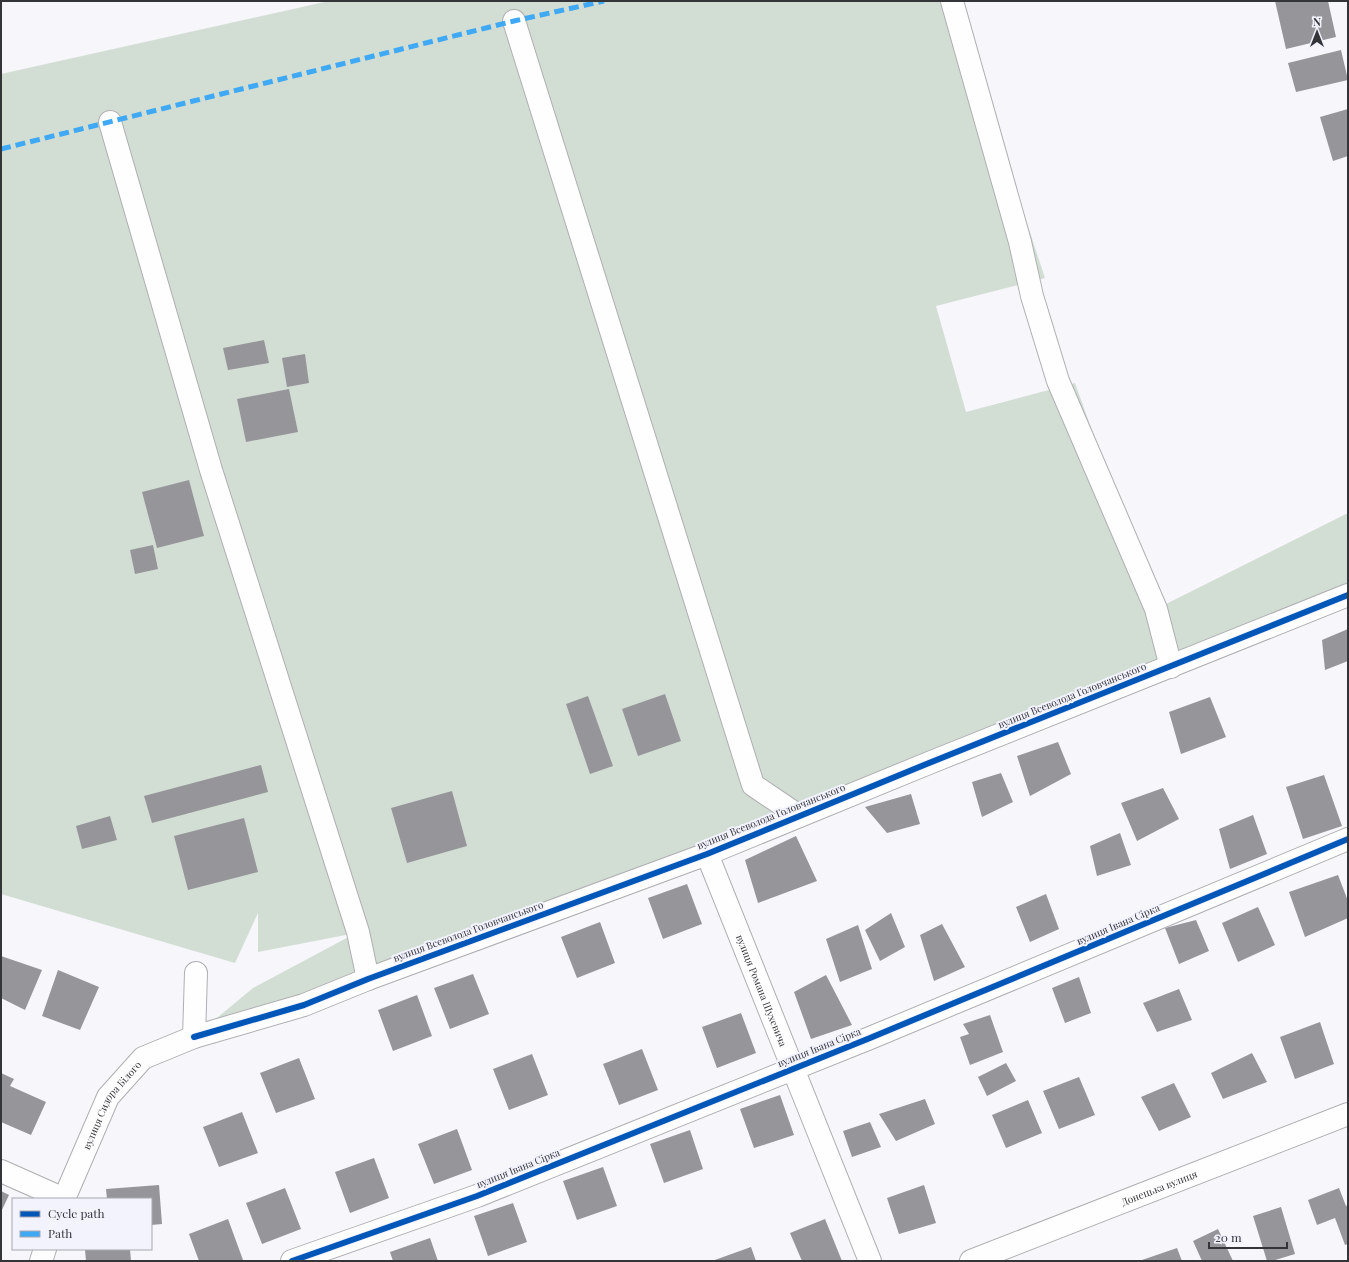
<svg xmlns="http://www.w3.org/2000/svg" width="1349" height="1262" font-family="'Playfair Display',serif">
<rect width="100%" height="100%" fill="#f6f6fb"/>
<!-- green -->
<path fill="#d2ded4" d="M329,1H954L1045,278L936,306L966,412L1075,383L1156,609L1348,513V595L1171,667L194,1037L253,988L356,933L258,952V913L235,963L1,894V74Z"/>
<!-- building -->
<path fill="#96969a" d="M1275,1H1328L1336,37L1286,49Z
M1341,50L1348,80L1296,92L1288,63Z
M1348,109V156L1333,161L1320,117Z
M264,340L269,363L228,370L223,348Z
M305,354L309,383L287,387L282,358Z
M289,389L298,432L246,442L237,399Z
M189,480L204,536L157,548L142,492Z
M153,545L158,569L135,574L130,550Z
M1348,629V661L1325,670L1322,640Z
M665,694L681,741L638,756L622,709Z
M588,696L613,766L590,774L566,704Z
M1210,697L1226,737L1181,754L1169,712Z
M1058,742L1071,774L1030,796L1017,756Z
M261,765L268,792L152,823L144,796Z
M1001,773L1013,802L982,817L972,782Z
M1324,775L1342,826L1303,839L1286,787Z
M1163,788L1179,819L1137,841L1121,803Z
M452,791L467,846L407,863L391,808Z
M911,794L920,824L887,833L865,807Z
M1253,815L1267,854L1230,869L1219,829Z
M110,816L117,840L82,849L76,826Z
M244,818L258,872L188,890L174,836Z
M1120,833L1131,865L1097,876L1090,846Z
M796,836L817,881L758,903L745,860Z
M1338,875L1348,901V918L1305,937L1289,892Z
M687,884L702,924L663,939L648,898Z
M1046,894L1059,929L1030,942L1016,907Z
M1258,907L1275,945L1238,962L1222,923Z
M891,913L905,947L880,961L865,930Z
M1196,920L1209,951L1179,964L1165,928Z
M600,922L615,963L577,978L561,937Z
M942,924L965,967L934,981L920,935Z
M858,925L872,969L840,982L826,939Z
M1,956L42,970L25,1010L1,998Z
M58,970L99,987L80,1030L42,1016Z
M473,974L489,1014L450,1029L434,988Z
M826,975L852,1025L811,1039L794,992Z
M1079,977L1091,1013L1065,1023L1052,988Z
M1179,989L1192,1020L1157,1032L1143,1003Z
M417,995L432,1036L393,1051L378,1010Z
M741,1013L756,1053L717,1068L702,1027Z
M990,1015L1003,1052L970,1065L960,1037L969,1034L963,1024Z
M1320,1022L1334,1064L1295,1079L1280,1037Z
M642,1049L658,1090L619,1105L603,1064Z
M1252,1053L1267,1082L1223,1099L1211,1073Z
M532,1054L548,1095L509,1110L493,1069Z
M299,1058L315,1099L276,1113L260,1073Z
M1006,1063L1016,1081L987,1096L978,1077Z
M1,1073L14,1079L10,1086L46,1102L31,1135L1,1122Z
M1079,1077L1095,1115L1059,1129L1043,1091Z
M1174,1083L1191,1117L1159,1131L1141,1097Z
M780,1095L794,1135L754,1148L740,1109Z
M925,1099L935,1124L896,1141L879,1114Z
M1028,1100L1042,1133L1006,1148L992,1115Z
M242,1112L258,1153L219,1167L203,1127Z
M870,1122L881,1147L852,1157L843,1131Z
M457,1129L472,1170L434,1184L418,1144Z
M690,1130L703,1169L664,1183L650,1144Z
M374,1158L389,1198L350,1213L335,1172Z
M603,1167L617,1206L577,1220L563,1181Z
M159,1185L162,1224L151,1225V1199H107L106,1189Z
M924,1185L936,1223L899,1234L887,1198Z
M285,1188L301,1229L262,1244L246,1203Z
M1339,1188L1346,1206L1348,1205V1244L1345,1245L1335,1218L1317,1225L1308,1200Z
M1,1191L9,1195L1,1212Z
M513,1203L527,1242L488,1256L474,1216Z
M1281,1207L1295,1254L1272,1261H1267L1253,1216Z
M228,1219L243,1260L199,1261L189,1234Z
M825,1219L842,1261H802L790,1233Z
M1218,1229L1233,1261H1202L1193,1241Z
M430,1238L438,1261H393L390,1252Z
M751,1247L756,1261H712Z
M1177,1248L1182,1261H1143L1142,1260Z
M107,1249H130L131,1261H86L85,1250Z"/>
<g fill="none" stroke-linecap="round" stroke-linejoin="round">
<defs>
<g id="minor">
<path d="M952,1L1020,242L1032,296L1058,381L1156,609L1171,667"/>
<path d="M514,21L753,785L799,816"/>
<path d="M110,122L211,470L358,932L368,979"/>
<path id="s1" d="M707,854L870,1261"/>
<path d="M194,1037L304,1005L368,979L707,854L929,763L1348,595"/>
<path d="M1,1171L64,1199"/>
<path id="s2" d="M64,1199L108,1097L143,1058L194,1037L196,973"/>
<path d="M41,1261L45,1249"/>
<path d="M292,1261L477,1196L870,1038L1348,839"/>
<path id="s3" d="M971,1261L1348,1114"/>
</g>
</defs>
<!-- minor casing -->
<use href="#minor" stroke="#afafb3" stroke-width="24"/>
<!-- minor -->
<use href="#minor" stroke="#fefefe" stroke-width="22"/>
<!-- quiet -->
<path stroke="#3fa9f5" stroke-width="5" stroke-dasharray="10 5" stroke-linecap="butt" d="M1,149L514,21L604,1"/>
<defs>
<path id="cycleway" d="M194,1037L304,1005L368,979L707,854L929,763L1348,595
M292,1261L477,1196L870,1038L1348,839"/>
</defs>
<!-- cycleway casing -->
<use href="#cycleway" stroke="#f3f3fe" stroke-width="8"/>
<!-- cycleway -->
<use href="#cycleway" stroke="#0057b8" stroke-width="6"/>
</g>
<g text-anchor="middle" stroke-width="4" stroke-linejoin="round" paint-order="stroke">
<!-- street labels -->
<g font-size="10" fill="#343539" stroke="#f3f3fe">
<text transform="translate(1072 695) rotate(-22)" y="4">вулиця Всеволода Головчанського</text>
<text transform="translate(771 816) rotate(-22)" y="4">вулиця Всеволода Головчанського</text>
<text transform="translate(1118 924) rotate(-23)" y="4">вулиця Івана Сірка</text>
<text transform="translate(468 931) rotate(-20)" y="4">вулиця Всеволода Головчанського</text>
<text dy="4" stroke="none"><textPath href="#s1" startOffset="147">вулиця Романа Шухевича</textPath></text>
<text transform="translate(819 1047) rotate(-22)" y="4">вулиця Івана Сірка</text>
<text dy="4" stroke="none"><textPath href="#s2" startOffset="106">вулиця Сидора Білого</textPath></text>
<text transform="translate(518 1168) rotate(-22)" y="4">вулиця Івана Сірка</text>
<text dy="4" stroke="none"><textPath href="#s3" startOffset="202">Донецька вулиця</textPath></text>
</g>
</g>
<!-- border -->
<rect width="1349" height="1262" fill="none" stroke="#343539" stroke-width="4"/>
<!-- legend -->
<rect x="12" y="1198" width="140" height="52" fill="#f3f3fe" stroke="#a7a7af"/>
<rect x="20" y="1211" width="20" height="6" fill="#0057b8" stroke="#a7a7af"/>
<text x="48" y="1218" font-size="12" fill="#343539">Cycle path</text>
<rect x="20" y="1231" width="20" height="6" fill="#3fa9f5" stroke="#a7a7af"/>
<text x="48" y="1238" font-size="12" fill="#343539">Path</text>
<!-- north arrow -->
<g transform="translate(1317 32)" stroke="#f3f3fe" stroke-width="3" paint-order="stroke">
<path d="M0-3L7 15L0 10L-7 15Z" fill="#343539"/>
<text y="-6" font-size="11" font-weight="bold" text-anchor="middle" fill="#343539">N</text>
</g>
<!-- scale -->
<path d="M1209 1242v6h78v-6" fill="none" stroke="#343539" stroke-width="2"/>
<text x="1215" y="1242" font-size="12" fill="#343539" stroke="#f3f3fe" stroke-width="3" paint-order="stroke">20 m</text>
</svg>
